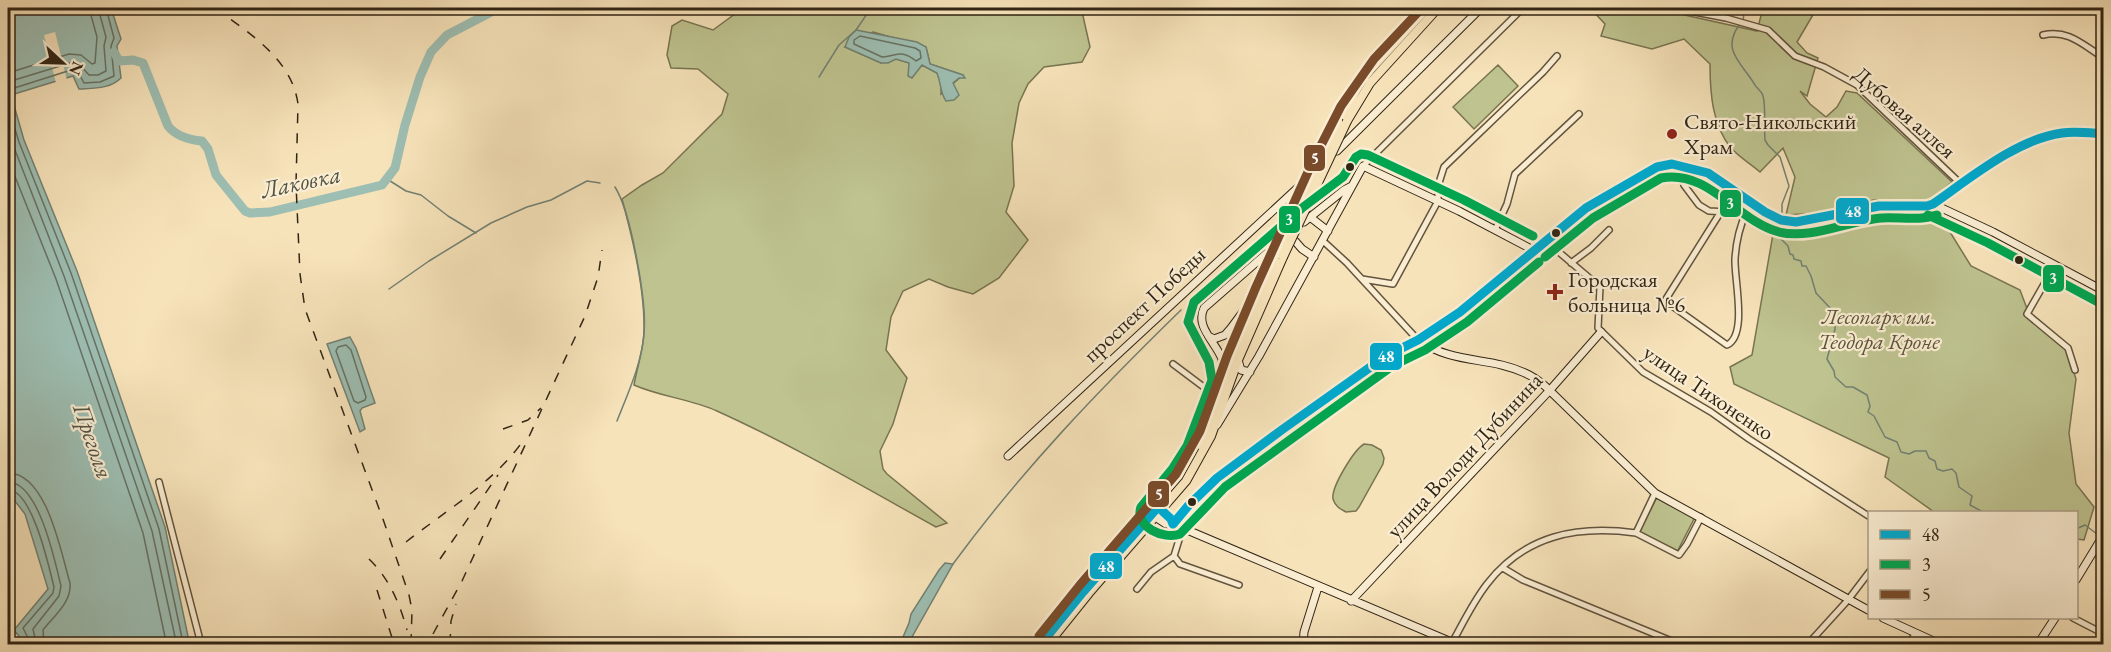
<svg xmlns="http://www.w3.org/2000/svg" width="2111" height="652" font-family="'EB Garamond',serif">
<rect width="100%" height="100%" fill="#f7e3ba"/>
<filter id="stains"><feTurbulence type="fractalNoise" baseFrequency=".00333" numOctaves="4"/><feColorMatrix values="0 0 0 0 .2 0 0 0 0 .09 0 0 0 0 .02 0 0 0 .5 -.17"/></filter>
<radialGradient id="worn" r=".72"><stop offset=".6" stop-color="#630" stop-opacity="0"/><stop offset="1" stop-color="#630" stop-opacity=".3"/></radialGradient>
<!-- green -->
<path fill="#bec38f" stroke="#787452" stroke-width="1.5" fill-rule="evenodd" d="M753,8H1087L1083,16L1090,47L1082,62L1044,67L1028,84L1019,103L1012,143L1014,186L1006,212L1028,240L999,278L973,294L948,287L929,279L903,291L891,317L886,350L907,378L893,424L880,451L883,469L887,474L947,523L936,527C864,487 792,445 717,411C691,399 661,397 634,385C637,367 644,348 644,331C645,290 633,239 622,199L642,185L663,173L722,114L728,94L698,69L671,68L667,55L672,26L682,20L713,30L735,14ZM873,32L926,47L930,64L963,75L941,94V83L937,73L922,65L912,77L910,63L896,59L881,63L845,47Z
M1590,8H1653L1757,31L1763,8H1817L1797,42L1807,53L1818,58L1807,96L1800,91L1810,104L1826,117L1837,107L1846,91L1857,93L1952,182L1930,200H1874L1820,213L1786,215L1795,177L1783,148L1760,172C1751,164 1739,157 1731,148C1712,125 1710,92 1710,64L1684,39L1652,49L1601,36L1605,24Z
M1498,65L1518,86L1474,129L1453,107Z
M1882,213L1942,219L1971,266L2020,290L2032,322L2066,347L2076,379L2069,433L2076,484L2094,507L2084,540L2077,539L2076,512H1934L1885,477L1889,458L1734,384L1730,367L1752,355L1773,234L1779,227L1834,224Z
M1364,444L1372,445L1381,450L1384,458L1383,464L1359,507L1356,511L1346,512C1340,509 1335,506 1333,499C1331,487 1354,450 1364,444Z
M1657,497L1695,517L1677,552L1639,533Z"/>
<!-- water -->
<path fill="#9dbeb2" stroke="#728173" stroke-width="1.5" d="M8,8H111L121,39L117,46L121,78C110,89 94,88 79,89L73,76L11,95L24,140L77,271L165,527L189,641L185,642V644H17L22,640L14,630L48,589L25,514L11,496H8Z
M856,30L917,42L926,47L930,64L963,75L965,78H959L953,83L959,95L954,100L946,101C940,93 941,83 937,73L922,65L912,78L908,76L909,63L896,59L888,63H881L845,47L849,37Z
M350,337L356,348L375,403L362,408L360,411L365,429L360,432L327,344Z
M945,563L953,564L908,644H900L909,623L911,614L939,570Z"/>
<!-- pier -->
<path fill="#f7e3ba" d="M55,32L67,80L56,83L44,35Z"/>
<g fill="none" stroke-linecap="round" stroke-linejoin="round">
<!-- shore -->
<path stroke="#677264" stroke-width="1.5" d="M860,36L915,48L920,51L921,58L916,61C901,49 897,56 882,57L854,44V40Z
M8,73L69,54L81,55L92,64L95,63L97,37L89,8
M8,82L70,63L80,65L89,75H98L106,71L104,46L106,37L98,8
M8,90L71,70L78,72L84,83L100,82L114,76L111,46L114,38L106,8
M8,106L19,142L71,273L159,529L182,638V644
M8,132L64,276L152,531L175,637L174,644
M8,159L56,279L143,533L165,637V644
M346,345L351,350L366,397L365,400L358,403L354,401L336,351L338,347Z
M8,473C47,473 61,553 70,583C72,602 54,616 43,630L44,644
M8,482C39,482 55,562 61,586L59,596L33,629L35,638V644
M8,490C32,489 49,567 54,587L53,593L23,628L28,638L26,644"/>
<!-- stream -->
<path stroke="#728173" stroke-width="1.5" d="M1743,20L1745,8
M1740,24C1720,50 1742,63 1755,85C1757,89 1762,91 1763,96C1766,107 1764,127 1765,140L1768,145L1780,157L1789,186L1782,204V216
M819,77L839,45L856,30L871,8
M387,179L406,191L421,195L448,216L476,233
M615,187C631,212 647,303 644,333C642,363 628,393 617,421
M1781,222L1778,236L1788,246L1790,254L1793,255L1794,259L1801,261L1802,266H1806L1811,276L1816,293L1832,310L1835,318V329L1827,359L1834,371L1835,377L1846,387H1853L1867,395L1870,406L1868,412L1874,416L1885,437L1897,442L1901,452L1909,454L1915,451H1926L1929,458L1935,461L1937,469L1943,471L1952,469L1956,473L1959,487L1972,496L1970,505L1983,512
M389,289L429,261L491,223L527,207L551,200L587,181L600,183
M2076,529L2085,525L2097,534
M953,564C1022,470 1098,391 1181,310"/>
<!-- river -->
<path stroke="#9dbeb2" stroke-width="9" d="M114,52L119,61L133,60L143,63L168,126C176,136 190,140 202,141L208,149L216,175L245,211L250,213L270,212L382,185L395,168L405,125L420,77L431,52L447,35L499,8"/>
<defs>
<path id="street" d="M1674,8L1726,18L1768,30L1795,56L1824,67L1857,85L1962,185
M2043,35C2068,29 2083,45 2104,58
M1363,166L1523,8
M1684,185L1699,205L1709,211L1746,213L1752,203
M1720,213L1666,299L1668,303L1727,345C1748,335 1734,279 1735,259C1736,243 1739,228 1746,213
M1495,230L1507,204L1515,174L1579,114
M1322,240L1347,263L1418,340
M1547,242L1600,287L1598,328L1643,372L1711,412L1749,439L1870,517
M1571,263L1591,248L1609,230
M2055,265L2027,314L2068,348L2075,370
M1362,279L1393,284L1438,201V186L1444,167L1543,72L1557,56
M1173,364L1209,391L1219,394
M159,482L201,644
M1182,530L1174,556L1180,564L1239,585
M1636,533L1679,555L1687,544L1701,517
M1503,568L1523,580L1679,644
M1137,589L1151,572L1174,556
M2073,618L2104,634
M1452,643C1463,623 1473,602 1487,584C1525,535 1577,525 1636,533L1655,493
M1808,644L1848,600L1870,571
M1909,644L1915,634"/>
<path id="secondary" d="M1337,151L1481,8
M1933,204L1993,232L2104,291
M1310,217L1328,231
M1304,222L1344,190L1352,186
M1295,241L1302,249L1314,257
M1210,337L1214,339L1225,335L1231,328L1257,293
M1418,340C1454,365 1489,356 1525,373C1532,376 1539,381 1545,386L1655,493L1870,611
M1238,360L1241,370L1250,372
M1224,378C1224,372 1224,365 1222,359C1215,341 1195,327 1204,308L1275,246
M1217,425L1259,356L1363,166L1459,211L1535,251
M1008,456L1305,181
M1158,507L1171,519L1173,524
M1151,514L1166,524H1173L1456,644
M1173,524L1188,506L1217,478L1283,429L1386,356L1418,340L1460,312L1586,208L1657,167L1672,164L1708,173L1765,212L1781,220L1796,222L1879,206H1927L1933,204C1964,183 2026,137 2062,133C2075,132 2090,133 2104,134
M2076,580L2104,534
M1351,601L1550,390L1601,332
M1883,618L1940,644
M1303,644L1304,632L1318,587
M2038,644L2055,618"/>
<path id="primary" d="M1347,121L1370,83L1438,8
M1338,122L1363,78L1427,8
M1200,445L1232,358L1275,257
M1084,590L1133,534
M1048,644L1089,593L1186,481L1211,436L1238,360L1283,257"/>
</defs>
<!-- street casing -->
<use href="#street" stroke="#62543e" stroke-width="8"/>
<!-- secondary casing -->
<use href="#secondary" stroke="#312515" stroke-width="9"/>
<!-- primary casing -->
<use href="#primary" stroke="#312515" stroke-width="10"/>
<!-- street -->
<use href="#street" stroke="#faedd2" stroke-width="5"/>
<!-- secondary -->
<use href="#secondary" stroke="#faedd2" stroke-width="7"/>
<!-- primary -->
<use href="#primary" stroke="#f7e3ba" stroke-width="8"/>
<!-- rail -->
<path stroke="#312515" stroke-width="1.5" stroke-dasharray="10 10" stroke-linecap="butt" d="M215,8C249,33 292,59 298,104L296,184L300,274L305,309L384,522L409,595L412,610L411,644
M503,429L528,420L541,408
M406,542C443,513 492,483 520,445
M369,559C389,578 400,604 407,630
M440,559L498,475
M377,590L394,644
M433,634L462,581L585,316L598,277L602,250
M450,644L451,621L456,604"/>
<defs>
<path id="primary-bridge" d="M1275,257L1338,122
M1283,257L1347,121"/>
</defs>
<!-- primary-bridge casing -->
<use href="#primary-bridge" stroke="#312515" stroke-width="10" stroke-linecap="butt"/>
<!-- primary-bridge -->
<use href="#primary-bridge" stroke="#f7e3ba" stroke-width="8"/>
<defs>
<path id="bus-1" d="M1173,524L1188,506L1217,478L1283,429L1386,356L1418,340L1460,312L1586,208L1657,167L1672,164L1708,173L1765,212L1781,220L1796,222L1879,206H1927L1933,204C1969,179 2017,139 2062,133C2075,131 2090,133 2104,134
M1041,644L1083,592L1158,507L1171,519L1173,524"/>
<path id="bus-2" d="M1928,215L1988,243L2098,302
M1533,236L1464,200L1368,155L1361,154L1356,157L1343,177L1302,208L1194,302L1188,322L1209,362L1212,380L1187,446L1173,468L1141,507C1134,527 1164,540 1180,534L1225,487L1392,366L1425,350L1467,322L1539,262
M1545,257L1593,218L1661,178C1709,169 1737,221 1779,232C1811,240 1850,220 1882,218C1900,217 1920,221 1937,215"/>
<path id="bus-3" d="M1039,636L1080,585L1176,474L1200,431L1227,356L1256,287L1312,163L1341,106L1374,59L1422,8"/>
</defs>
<!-- bus-1 casing -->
<use href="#bus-1" stroke="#faedd2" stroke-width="14"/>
<!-- bus-2 casing -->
<use href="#bus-2" stroke="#faedd2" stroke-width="14"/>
<!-- bus-3 casing -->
<use href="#bus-3" stroke="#faedd2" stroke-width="14"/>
<!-- bus-1 -->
<use href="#bus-1" stroke="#00a9ce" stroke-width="9"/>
<!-- bus-2 -->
<use href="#bus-2" stroke="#00a651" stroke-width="9"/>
<!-- bus-3 -->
<use href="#bus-3" stroke="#7a4b2a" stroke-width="9"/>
</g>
<!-- markers -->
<g fill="#8f2418" stroke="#faedd2" stroke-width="2">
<circle cx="1672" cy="134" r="6"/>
<path d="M1552 283h6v6h6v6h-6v6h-6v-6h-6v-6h6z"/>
</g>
<g fill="#312515" stroke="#faedd2" stroke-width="2">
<circle cx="1350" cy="167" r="5"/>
<circle cx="1556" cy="233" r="5"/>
<circle cx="2019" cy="260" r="5"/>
<circle cx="1192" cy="502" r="5"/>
</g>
<g text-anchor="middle" stroke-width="4.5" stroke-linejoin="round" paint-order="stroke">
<!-- street labels -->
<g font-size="22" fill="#312515" stroke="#faedd2">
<text transform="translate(1905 112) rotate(41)" y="8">Дубовая аллея</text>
<text transform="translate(1144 304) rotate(-43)" y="8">проспект Победы</text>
<text transform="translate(1709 392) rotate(34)" y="8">улица Тихоненко</text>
<text transform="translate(1464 455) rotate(-47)" y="8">улица Володи Дубинина</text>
</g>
<!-- poi labels -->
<g font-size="22" fill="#312515" stroke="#faedd2" text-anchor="start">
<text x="1684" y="129">Свято-Никольский<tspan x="1684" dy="25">Храм</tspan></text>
<text x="1568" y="287">Городская<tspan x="1568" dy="25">больница №6</tspan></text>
</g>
<!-- park labels -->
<g font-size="22" font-style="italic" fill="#5b543a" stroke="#faedd2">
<text x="1879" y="324">Лесопарк им.<tspan x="1879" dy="25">Теодора Кроне</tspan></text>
</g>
<!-- water labels -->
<g font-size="24" font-style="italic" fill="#515344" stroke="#faedd2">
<text transform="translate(301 182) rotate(-12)" y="8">Лаковка</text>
<text transform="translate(93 441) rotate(71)" y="8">Преголя</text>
</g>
</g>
<g stroke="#faedd2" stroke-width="2">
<rect x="1303" y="144" width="23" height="28" rx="6" fill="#7a4b2a"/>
<rect x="1719" y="189" width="23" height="29" rx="6" fill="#00a651"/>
<rect x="1835" y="197" width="35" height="28" rx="6" fill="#00a9ce"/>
<rect x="1278" y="205" width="23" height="29" rx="6" fill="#00a651"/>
<rect x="2042" y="264" width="23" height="29" rx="6" fill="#00a651"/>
<rect x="1369" y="342" width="34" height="29" rx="6" fill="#00a9ce"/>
<rect x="1147" y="480" width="23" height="28" rx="6" fill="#7a4b2a"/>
<rect x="1089" y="552" width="34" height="28" rx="6" fill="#00a9ce"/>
</g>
<g font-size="16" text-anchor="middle" font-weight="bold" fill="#fff">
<text x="1315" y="164">5</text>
<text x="1730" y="209">3</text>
<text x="1853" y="217">48</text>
<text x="1289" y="225">3</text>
<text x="2053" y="284">3</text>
<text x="1386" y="362">48</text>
<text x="1159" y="500">5</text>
<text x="1106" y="572">48</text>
</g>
<!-- margin -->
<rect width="2111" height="652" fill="none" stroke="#f7e3ba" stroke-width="30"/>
<rect x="9" y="9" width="2093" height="634" fill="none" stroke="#312515" stroke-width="3"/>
<rect x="15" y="15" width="2081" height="622" fill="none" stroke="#312515" stroke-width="1.5"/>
<!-- legend -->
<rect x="1868" y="511" width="210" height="108" fill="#faedd2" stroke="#aa9d86" stroke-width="1.5"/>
<rect x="1880" y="530" width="30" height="9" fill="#00a9ce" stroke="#aa9d86" stroke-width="1.5"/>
<text x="1922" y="541" font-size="18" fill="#312515">48</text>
<rect x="1880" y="560" width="30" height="9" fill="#00a651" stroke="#aa9d86" stroke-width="1.5"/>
<text x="1922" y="571" font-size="18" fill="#312515">3</text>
<rect x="1880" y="590" width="30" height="9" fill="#7a4b2a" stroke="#aa9d86" stroke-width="1.5"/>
<text x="1922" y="601" font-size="18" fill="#312515">5</text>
<!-- north arrow -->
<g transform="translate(63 63) rotate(112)" stroke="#faedd2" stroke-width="4.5" paint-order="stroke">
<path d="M0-4.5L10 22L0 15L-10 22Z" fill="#312515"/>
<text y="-9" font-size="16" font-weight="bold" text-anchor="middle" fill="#312515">N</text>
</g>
<rect width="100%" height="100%" filter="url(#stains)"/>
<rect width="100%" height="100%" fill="url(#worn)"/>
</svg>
